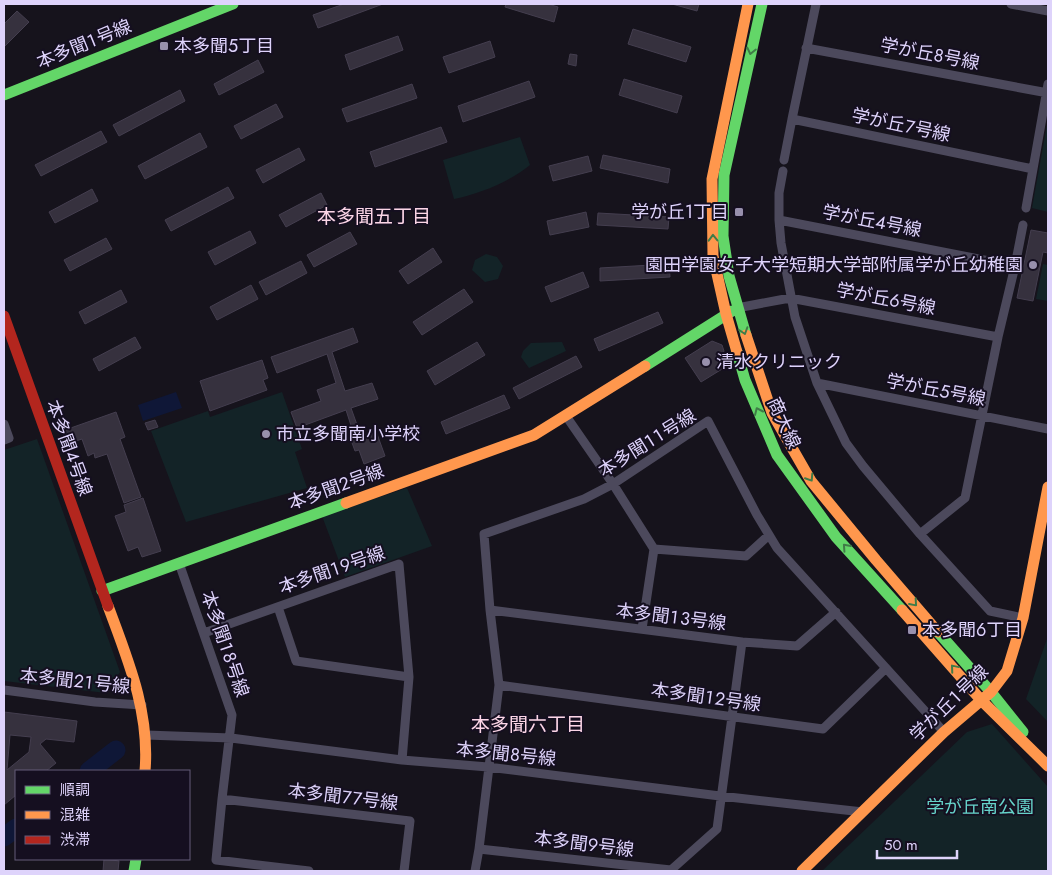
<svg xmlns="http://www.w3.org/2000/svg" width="1052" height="875" font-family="Jost,'Noto Sans JP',sans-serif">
<rect width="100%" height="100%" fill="#16131c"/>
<!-- green -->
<path fill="#132327" d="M1048,119V212L1032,208Z
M520,137L530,165C509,182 481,193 454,199L443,160Z
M486,254L497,257L503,266L498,279L485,282L472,270L475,260Z
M1043,264L1048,265V301L1036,299Z
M562,342L566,351L529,368L521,357L523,351L531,343Z
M282,392L302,449L295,452L307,488L186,522L151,431L208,411L210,417Z
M37,439L120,672L106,693L4,681V450Z
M407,488L432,546L345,577L322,516Z
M1048,636V722L1026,699Z
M992,724L1048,787V871H822L967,732Z"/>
<!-- water -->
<path fill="#0f1737" d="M176,392L182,408L143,421L138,405Z"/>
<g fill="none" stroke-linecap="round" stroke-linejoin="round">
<!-- river -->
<path stroke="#0f1737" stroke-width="19" d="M89,771L116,750
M4,837L16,828"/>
</g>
<!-- building -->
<path fill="#36313e" stroke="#443e4f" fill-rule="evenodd" d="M344,4H383L318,28L313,15Z
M506,4H548L558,7L554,22L505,7Z
M672,4H699L697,11Z
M17,11L29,22L4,47V24Z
M633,29L691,47L686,62L628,44Z
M398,36L403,50L350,70L345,55Z
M490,41L495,57L449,73L443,57Z
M570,54L577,55L576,66L568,64Z
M258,60L264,72L219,95L214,84Z
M624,79L682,96L677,113L619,95Z
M529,81L535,97L463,122L458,106Z
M412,84L417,98L347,122L342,109Z
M180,90L185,101L119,136L113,125Z
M276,104L283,117L241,139L234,126Z
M441,127L447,142L375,167L370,152Z
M101,131L107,142L41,176L35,165Z
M200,133L207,147L145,179L138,166Z
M299,148L305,160L263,183L256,170Z
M603,155L670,169L668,183L600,168Z
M588,156L592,171L553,181L549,166Z
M228,187L234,198L171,231L165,220Z
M92,189L98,201L55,223L49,212Z
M321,193L327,205L286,227L279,215Z
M586,212L589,227L550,235L547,221Z
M598,213L669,217L668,229L597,225Z
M1031,230L1048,233V253L1043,252L1033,301L1017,298Z
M250,231L256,243L215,265L208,252Z
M350,232L357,244L314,267L307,255Z
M106,238L112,249L70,271L64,260Z
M433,248L442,262L408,284L399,271Z
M301,261L307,273L266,295L259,282Z
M669,264L670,277L600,281V268Z
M583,272L589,287L551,302L545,287Z
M251,285L258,299L217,320L210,307Z
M464,289L473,302L422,335L413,322Z
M121,290L127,302L85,324L79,312Z
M658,312L663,323L599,351L594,339Z
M353,328L358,342L332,352L345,391L372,383L378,399L351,408L361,436L376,431L385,456L364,464L359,450L355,451L351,440L355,438L346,410L297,428L291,412L321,401L317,390L336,383L327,354L277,373L271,357Z
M135,337L141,348L99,371L93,359Z
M712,341L722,345L724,351L721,357L727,366L701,382L685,358Z
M477,342L485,355L435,385L427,371Z
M576,356L582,367L519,399L513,388Z
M262,360L268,378L263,380L267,390L210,411L200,381Z
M504,395L510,408L446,434L441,422Z
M116,412L125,437L120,439L141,497L124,503L107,454L95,458L94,453L88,456L82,439L70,443L65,430Z
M155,420L158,427L148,430L145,423Z
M143,498L161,551L142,557L138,547L128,551L115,516L126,512L124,505Z
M4,712L77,721L74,742L46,739L40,744L56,763L46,771H16V795L4,805ZM10,735L31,737L29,752L7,770Z
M104,859L119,861L118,871H103Z"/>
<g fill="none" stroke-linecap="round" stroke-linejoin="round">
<!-- street -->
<path stroke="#4c495c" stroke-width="9" d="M816,4L792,119L1033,169L1048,84
M1011,4L1048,11
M806,48L1048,93
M784,160L792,119
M1026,208L1033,169
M779,220V193L783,171
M1015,266L1023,225
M737,308L790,298L998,337
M817,383L1048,429
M566,416L613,484L654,549L642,629
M4,424L9,438L4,440
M920,534L965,498L998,337L1015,266L779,220L781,243L795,317L817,383L846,443L863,466L920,534L990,611L1023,618
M654,549L746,556L769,535
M179,563L232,715L222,799
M278,607L296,661L409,677
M490,610L742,642L797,646L836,612
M204,633L399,564L409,677L402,760
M742,642L717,829L671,870L479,849L499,685L490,610L484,534L584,499L613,484L708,421L757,515L777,548L944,732
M499,685L823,729L886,668
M4,690L95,702L142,705
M146,735L231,738L402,760L488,767L720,796L863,812
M309,871L216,860L222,799L410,821L404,871
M475,871L479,849"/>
<!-- fast -->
<path stroke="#63d668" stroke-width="11" d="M4,95L233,4
M746,335L729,276L723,236L724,175L762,4
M737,352L745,380L777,455L836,537L902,610
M645,366L732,311
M102,591L346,503
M938,632L991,692L1023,732
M134,871L136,859"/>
<!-- slow -->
<path stroke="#ff974d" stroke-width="11" d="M746,335L772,413L811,481L876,560L938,632
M737,352L726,314L713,256L712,179L748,4
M346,503L534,435L645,366
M108,606C128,660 150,712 145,771
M902,610L981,700L1048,766
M802,871L944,732L991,692L1007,671L1023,618L1048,487"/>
<!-- jam -->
<path stroke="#b3261e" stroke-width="11" d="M4,316L108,606"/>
</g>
<!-- one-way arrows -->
<defs><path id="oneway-chevron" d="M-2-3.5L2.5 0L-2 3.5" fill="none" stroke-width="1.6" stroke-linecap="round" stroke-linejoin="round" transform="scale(1.25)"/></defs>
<g stroke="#407c48">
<use href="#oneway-chevron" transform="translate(751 51) rotate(103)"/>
<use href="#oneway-chevron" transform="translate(713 238) rotate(-91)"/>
<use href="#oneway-chevron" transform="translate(744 331) rotate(72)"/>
<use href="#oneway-chevron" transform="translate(758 411) rotate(-114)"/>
<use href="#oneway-chevron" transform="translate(810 478) rotate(57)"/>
<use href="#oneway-chevron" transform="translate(846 547) rotate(-132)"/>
<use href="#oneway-chevron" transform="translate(914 603) rotate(49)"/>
<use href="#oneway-chevron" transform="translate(954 668) rotate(-130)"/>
</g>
<!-- markers -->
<g fill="#9890ad" stroke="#150f20" stroke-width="2">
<rect x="159" y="41" width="10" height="10" rx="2.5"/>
<rect x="734" y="207" width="10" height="10" rx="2.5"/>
<circle cx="1033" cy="265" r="5"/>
<circle cx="706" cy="362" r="5"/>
<circle cx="266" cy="434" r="5"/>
<rect x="907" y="625" width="10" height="10" rx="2.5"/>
</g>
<g text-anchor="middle" stroke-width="4" stroke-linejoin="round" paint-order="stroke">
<!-- street labels -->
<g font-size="18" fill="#ded3fb" stroke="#150f20">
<text transform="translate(84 44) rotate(-22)" y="6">本多聞１号線</text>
<text transform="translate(930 54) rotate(11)" y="6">学が丘８号線</text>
<text transform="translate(901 125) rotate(12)" y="6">学が丘７号線</text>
<text transform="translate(872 221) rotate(11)" y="6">学が丘４号線</text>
<text transform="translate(886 299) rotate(11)" y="6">学が丘６号線</text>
<text transform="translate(936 390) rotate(11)" y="6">学が丘５号線</text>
<text transform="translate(784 423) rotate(65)" y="6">商大線</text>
<text transform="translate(647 443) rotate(-32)" y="6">本多聞１１号線</text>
<text transform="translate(69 448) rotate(70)" y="6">本多聞４号線</text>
<text transform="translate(336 487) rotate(-20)" y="6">本多聞２号線</text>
<text transform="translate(332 570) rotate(-19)" y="6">本多聞１９号線</text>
<text transform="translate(671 617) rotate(7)" y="6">本多聞１３号線</text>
<text transform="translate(225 644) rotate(71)" y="6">本多聞１８号線</text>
<text transform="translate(75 681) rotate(6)" y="6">本多聞２１号線</text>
<text transform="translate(706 697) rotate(8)" y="6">本多聞１２号線</text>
<text transform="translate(949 703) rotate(-44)" y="6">学が丘１号線</text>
<text transform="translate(506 754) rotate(6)" y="6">本多聞８号線</text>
<text transform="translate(343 797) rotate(7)" y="6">本多聞７７号線</text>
<text transform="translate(584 844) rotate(7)" y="6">本多聞９号線</text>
</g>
<!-- poi labels -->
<g font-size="18" fill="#ded3fb" stroke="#150f20" text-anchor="start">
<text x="174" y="52">本多聞5丁目</text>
<text x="729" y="218" text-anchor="end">学が丘1丁目</text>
<text x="1023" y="271" text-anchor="end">園田学園女子大学短期大学部附属学が丘幼稚園</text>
<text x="716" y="368">清水クリニック</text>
<text x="276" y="440">市立多聞南小学校</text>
<text x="922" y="636">本多聞6丁目</text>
</g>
<!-- park labels -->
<g font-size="18" fill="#66d3ca" stroke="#150f20">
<text x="980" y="813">学が丘南公園</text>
</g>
<!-- neighbourhood labels -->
<g font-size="19" fill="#fbd5e6" stroke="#150f20">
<text x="374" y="223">本多聞五丁目</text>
<text x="528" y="731">本多聞六丁目</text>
</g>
</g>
<!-- border -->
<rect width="1052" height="875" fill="none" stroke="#ded3fb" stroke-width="10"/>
<!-- legend -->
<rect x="15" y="770" width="175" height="90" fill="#150f20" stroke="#655d78"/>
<rect x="25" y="786" width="25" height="8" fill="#63d668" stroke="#655d78"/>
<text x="60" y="795" font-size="15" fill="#ded3fb">順調</text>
<rect x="25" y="811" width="25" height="8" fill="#ff974d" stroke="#655d78"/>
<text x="60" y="820" font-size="15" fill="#ded3fb">混雑</text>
<rect x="25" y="836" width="25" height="8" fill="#b3261e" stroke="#655d78"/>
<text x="60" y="845" font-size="15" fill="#ded3fb">渋滞</text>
<!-- scale -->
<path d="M877 850v8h80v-8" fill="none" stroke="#ded3fb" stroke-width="2.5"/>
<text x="884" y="850" font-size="15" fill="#ded3fb" stroke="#150f20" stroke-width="4" paint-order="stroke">50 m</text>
</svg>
